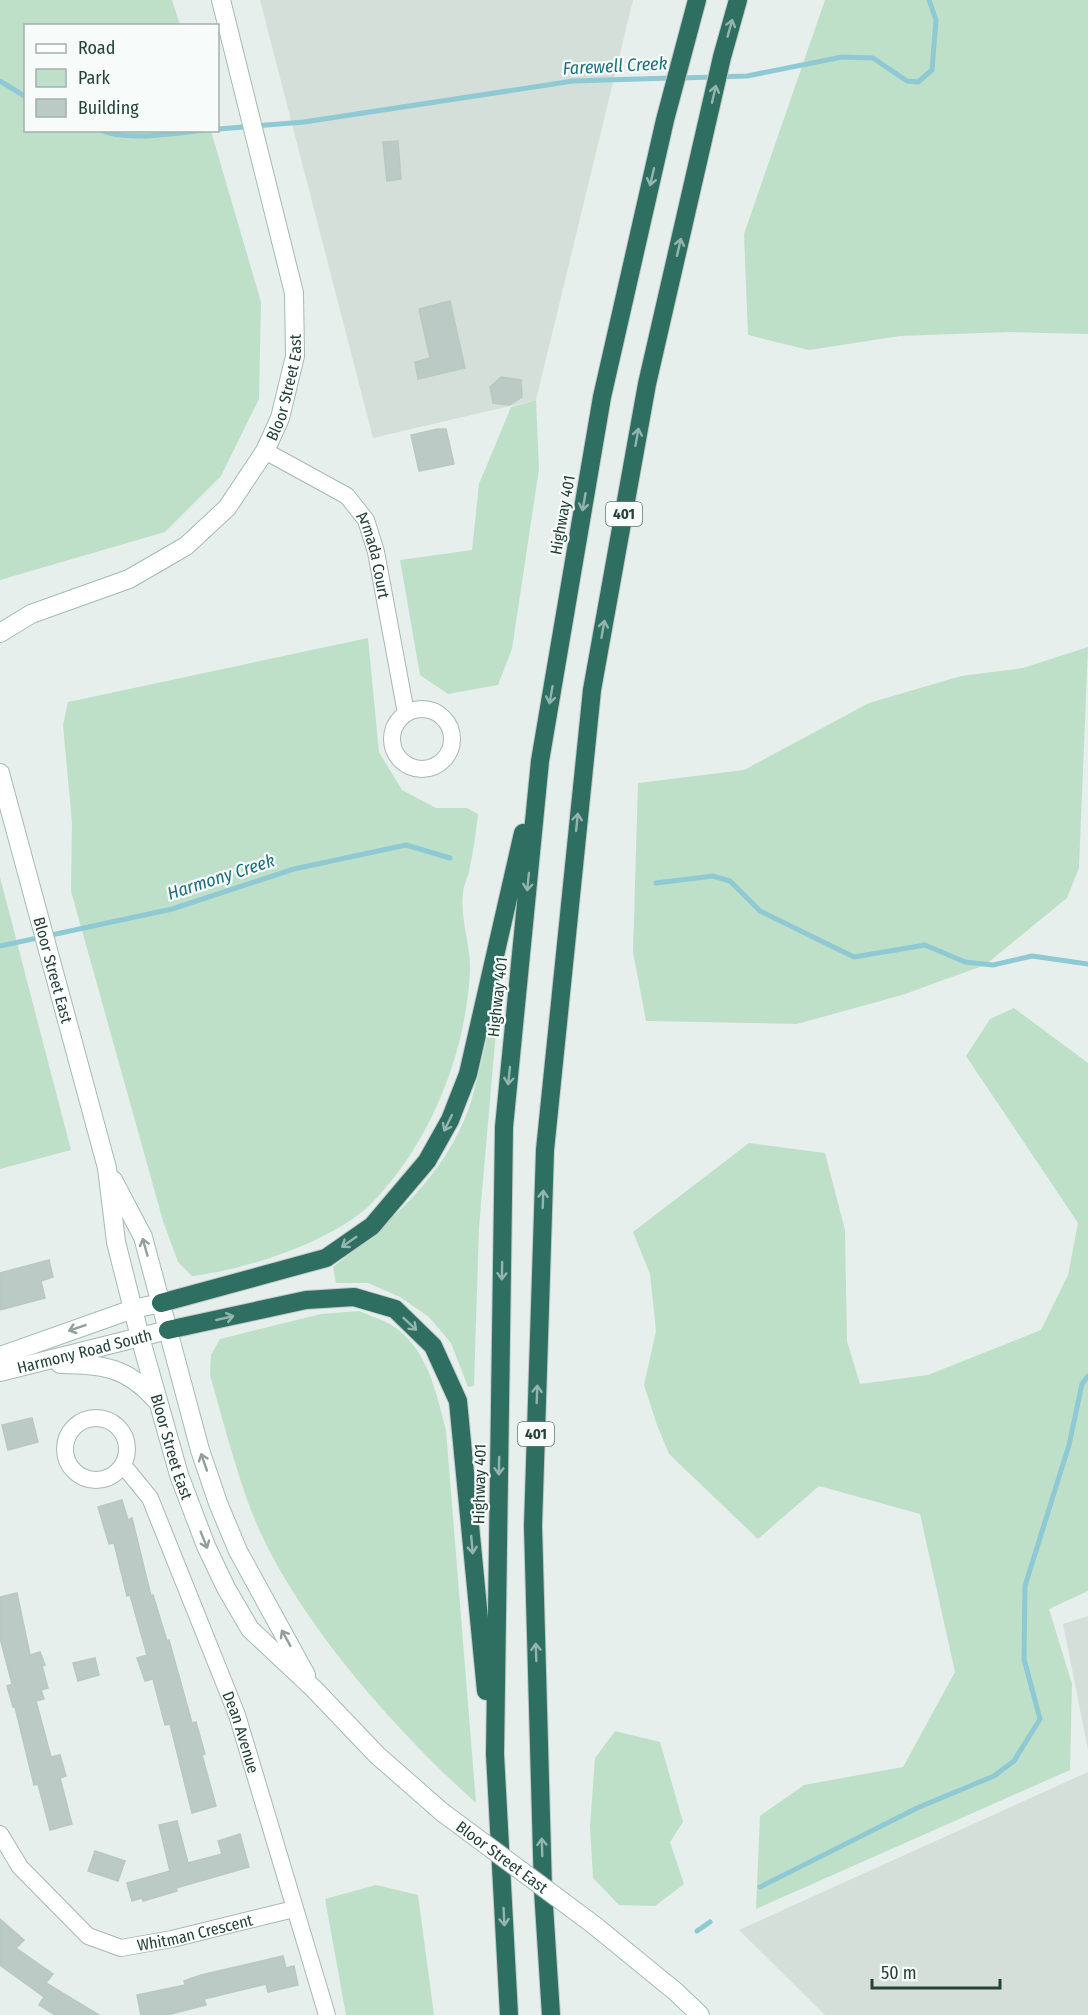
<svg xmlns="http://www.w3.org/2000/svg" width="1088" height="2015" font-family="'Fira Sans Condensed',sans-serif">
<rect width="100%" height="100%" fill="#e6efeb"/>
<!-- built -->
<path fill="#d4dfda" d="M260,0H633L536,400L373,438Z
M1088,1616V1750L1063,1624Z
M1088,1772V2015H825L739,1930Z"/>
<!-- green -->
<path fill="#bfe0c8" d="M0,0H172L180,25L26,26V130L211,131L261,302L259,399L221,476L165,532L0,580Z
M825,0H1088V334L1011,332L900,336L809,350L748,335L744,234Z
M536,400L539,469L512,649L498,685L448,694L420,675L400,560L472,550L479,484L511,407Z
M368,638L379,752L402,790L436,808H467L478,814C476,834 473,852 469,872C467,879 463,887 463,894C460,919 471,945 470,971C466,1054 430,1144 371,1204C332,1242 245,1270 192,1276L178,1262L163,1221L71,891L72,823L63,725L68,702Z
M1088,647L1079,868L1067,898L985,965L902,995L797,1024L646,1021L633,952L638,783L744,770L869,703L961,676L1023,668Z
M0,877L71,1150L0,1169Z
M1014,1008L1088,1063V1591L1049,1609L1072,1684L1070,1770L756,1909L760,1816L804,1785L903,1767L955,1672L920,1514L819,1486L758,1539L669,1454L657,1425L644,1385L656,1331L650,1274L633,1232L749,1143L825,1153L845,1230L847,1341L860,1384L928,1375L1041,1330L1068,1275L1078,1223L966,1056L990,1019Z
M496,1031L479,1227L474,1386L468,1387L451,1343L429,1317L400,1297L368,1283H336L333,1267C390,1223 446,1175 470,1105C477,1082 482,1058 488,1034Z
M359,1311C369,1315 380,1319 390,1324C427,1346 436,1392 446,1430L476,1803C393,1728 288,1611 249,1505C234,1463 222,1418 210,1375L211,1355L220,1339L321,1314Z
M615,1731L660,1742L683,1822L670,1842L684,1884L655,1906L619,1905L593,1878L590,1826L595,1758Z
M376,1885L418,1895L434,2015H346L325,1899Z"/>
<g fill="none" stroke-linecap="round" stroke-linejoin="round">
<!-- stream -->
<path stroke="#8ec9d4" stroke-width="5" d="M681,78L747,76L842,57L873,58L907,81L918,82L932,70L936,20L929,0
M0,81L26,97
M218,129L304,122L573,81L671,78
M100,130C128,142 175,133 206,130
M656,883L713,876L730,881L760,911L854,957L925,945L965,962L993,965L1032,956L1088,964
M0,946L172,909L294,869L406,845L450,858
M760,1887L917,1808L994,1776L1014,1761L1040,1719L1024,1659L1025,1586L1069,1445L1082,1384L1088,1376
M697,1931L710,1922"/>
</g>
<!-- building -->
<path fill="#bbcac4" stroke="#b8c9c2" stroke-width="1.5" d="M398,141L401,179L387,181L383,142Z
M450,301L465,368L418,379L415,362L430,358L419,309Z
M501,377L521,380L522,397L509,405L493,403L490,387Z
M438,429H446L454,464L419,471L411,435Z
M49,1260L53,1277L41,1281L45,1298L0,1310V1273Z
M32,1418L38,1442L8,1450L2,1425Z
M122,1500L128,1520L132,1518L151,1596L153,1595L167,1641L169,1640L192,1723L196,1722L205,1754L202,1755L216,1806L192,1813L170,1724L165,1725L153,1679L145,1681L137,1658L147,1655L130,1595L127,1596L114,1543L109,1544L98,1507Z
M17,1593L30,1655L40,1652L45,1665L42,1666L48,1688L41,1690L44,1699L36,1701L51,1757L60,1755L66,1776L60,1778L72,1824L50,1830L38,1784L34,1785L15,1707H13L7,1686L12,1684L0,1638V1597Z
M95,1658L99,1675L78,1681L73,1663Z
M177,1821L188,1863L222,1854L218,1841L240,1834L249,1867L176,1888L177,1891L143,1901L142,1898L132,1901L127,1883L170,1871L159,1825Z
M95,1851L125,1861L118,1881L88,1871Z
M0,1919L24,1940L16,1948L53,1974L46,1983L99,2015H55L39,2005L44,1997L0,1965Z
M283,1956L286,1968L294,1966L298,1985L268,1992L266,1984L204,1999L206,2005L167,2015H141L137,1995L185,1985L184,1981L201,1975Z"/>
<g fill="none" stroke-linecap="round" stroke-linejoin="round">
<defs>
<g id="minor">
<path id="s1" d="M265,451L347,496L366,520L376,552L406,713"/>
<circle cx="422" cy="739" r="30"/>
<circle cx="96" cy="1449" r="31"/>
<path id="s2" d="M123,1465L150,1498L237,1715L327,2015"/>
<path id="s3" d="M0,1834L20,1867L88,1936L121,1948L172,1939L294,1909"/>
</g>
<g id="secondary">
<path id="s4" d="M0,633L31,614L129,579L186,546L227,508L265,451L280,418L295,356L294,293L221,0"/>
<path id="s5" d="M0,773L107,1168L116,1242L140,1337L179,1475L206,1546L226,1588L250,1629L314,1689L377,1755L442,1812"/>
<path d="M113,1180L143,1237L200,1450L218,1503L238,1551L306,1675"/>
<path d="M0,1356L133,1309L161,1303"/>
<path d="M60,1364C103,1365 126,1366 156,1400"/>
<path id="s6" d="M0,1372L168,1330"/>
<path d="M594,1925L676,1992L700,2015"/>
</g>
<path id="motorway" d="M161,1303L326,1258L372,1226L427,1161L450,1120L468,1074L523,833
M168,1330L306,1300L354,1297L395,1309L433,1346L458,1401L486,1691
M509,2015L495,1754L504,1127L540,761L602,397L665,120L697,0
M551,2015L543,1890L533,1526L545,1150L592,690L647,384L722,57L738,0"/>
</defs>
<!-- minor casing -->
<use href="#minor" stroke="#a8b8b2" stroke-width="18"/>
<!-- secondary casing -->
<use href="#secondary" stroke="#a4bbb3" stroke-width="20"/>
<!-- motorway casing -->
<use href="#motorway" stroke="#c2cac8" stroke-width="20"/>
<!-- minor -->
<use href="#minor" stroke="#fff" stroke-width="16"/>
<!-- secondary -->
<use href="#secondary" stroke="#fff" stroke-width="18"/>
<!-- motorway -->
<use href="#motorway" stroke="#2f6f62" stroke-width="18"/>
<defs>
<g id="secondary-bridge">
<path id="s7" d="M442,1812L594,1925"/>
</g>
</defs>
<!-- secondary-bridge casing -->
<use href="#secondary-bridge" stroke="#a4bbb3" stroke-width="20" stroke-linecap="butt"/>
<!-- secondary-bridge -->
<use href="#secondary-bridge" stroke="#fff" stroke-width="18"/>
</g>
<!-- one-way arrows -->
<defs><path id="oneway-shaft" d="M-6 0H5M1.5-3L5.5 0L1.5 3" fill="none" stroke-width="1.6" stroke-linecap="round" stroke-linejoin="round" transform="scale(1.5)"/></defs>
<g stroke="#93b5ae">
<use href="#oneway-shaft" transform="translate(730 28) rotate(-74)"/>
<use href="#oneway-shaft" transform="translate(714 94) rotate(-77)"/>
<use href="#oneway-shaft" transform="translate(652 177) rotate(103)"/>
<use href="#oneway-shaft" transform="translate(679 247) rotate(-77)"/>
<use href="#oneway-shaft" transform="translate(637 437) rotate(-80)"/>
<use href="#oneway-shaft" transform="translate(584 502) rotate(100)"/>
<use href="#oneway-shaft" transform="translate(603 629) rotate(-80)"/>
<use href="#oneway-shaft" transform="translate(551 695) rotate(100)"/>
<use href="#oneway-shaft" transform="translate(577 822) rotate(-84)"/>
<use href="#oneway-shaft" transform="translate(528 882) rotate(96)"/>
<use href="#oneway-shaft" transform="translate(509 1076) rotate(96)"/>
<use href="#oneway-shaft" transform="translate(448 1123) rotate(116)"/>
<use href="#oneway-shaft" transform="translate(543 1199) rotate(-88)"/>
<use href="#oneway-shaft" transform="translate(349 1242) rotate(145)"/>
<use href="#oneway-shaft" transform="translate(502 1271) rotate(91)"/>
<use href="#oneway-shaft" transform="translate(225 1318) rotate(-13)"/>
<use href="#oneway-shaft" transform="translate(410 1324) rotate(43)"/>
<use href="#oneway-shaft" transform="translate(537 1394) rotate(-88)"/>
<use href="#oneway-shaft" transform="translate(499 1466) rotate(91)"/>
<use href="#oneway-shaft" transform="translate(472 1545) rotate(85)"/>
<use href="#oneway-shaft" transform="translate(536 1652) rotate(-92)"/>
<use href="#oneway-shaft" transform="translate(542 1847) rotate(-92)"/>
<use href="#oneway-shaft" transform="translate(504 1917) rotate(87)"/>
</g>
<g stroke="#92a09c">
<use href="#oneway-shaft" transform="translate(145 1247) rotate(-106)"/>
<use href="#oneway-shaft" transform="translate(77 1328) rotate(161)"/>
<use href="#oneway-shaft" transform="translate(204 1462) rotate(-109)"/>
<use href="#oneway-shaft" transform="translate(204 1540) rotate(68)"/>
<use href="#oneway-shaft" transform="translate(286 1638) rotate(-119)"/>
</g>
<g text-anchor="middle" stroke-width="4.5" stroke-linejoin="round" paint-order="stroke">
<!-- shield labels -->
<g fill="#f7fbf9" stroke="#637a73" stroke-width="1.5">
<rect x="606" y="502" width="36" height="24" rx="4.5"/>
<rect x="518" y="1422" width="36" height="24" rx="4.5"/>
</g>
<g font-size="15" font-weight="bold" fill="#24423a">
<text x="624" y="519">401</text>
<text x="536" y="1439">401</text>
</g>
<!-- street labels -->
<g font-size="16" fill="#24423a" stroke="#f7fbf9">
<text dy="6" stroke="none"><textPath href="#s4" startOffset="398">Bloor Street East</textPath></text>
<text transform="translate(562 515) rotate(-80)" y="6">Highway 401</text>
<text dy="6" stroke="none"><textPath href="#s1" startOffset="160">Armada Court</textPath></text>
<text dy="6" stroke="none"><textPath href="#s5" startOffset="204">Bloor Street East</textPath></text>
<text transform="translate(497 997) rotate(-84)" y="6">Highway 401</text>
<text dy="6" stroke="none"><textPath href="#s6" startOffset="87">Harmony Road South</textPath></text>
<text dy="6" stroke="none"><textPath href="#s5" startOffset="696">Bloor Street East</textPath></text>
<text transform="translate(479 1484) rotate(-89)" y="6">Highway 401</text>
<text dy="6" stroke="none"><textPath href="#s2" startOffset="294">Dean Avenue</textPath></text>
<text dy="6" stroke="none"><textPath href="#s7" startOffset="75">Bloor Street East</textPath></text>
<text dy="6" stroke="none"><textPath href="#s3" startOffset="246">Whitman Crescent</textPath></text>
</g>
<!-- water labels -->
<g font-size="18" font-style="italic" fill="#1c6f80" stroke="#f7fbf9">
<text transform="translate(615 66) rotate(-3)" y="6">Farewell Creek</text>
<text transform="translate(221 877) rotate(-18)" y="6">Harmony Creek</text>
</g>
</g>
<!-- legend -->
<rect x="24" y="24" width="195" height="108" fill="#f7fbf9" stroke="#a3b1ad" stroke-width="1.5"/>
<rect x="36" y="44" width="30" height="9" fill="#ffffff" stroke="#a3b1ad" stroke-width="1.5"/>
<text x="78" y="54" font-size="18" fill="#24423a">Road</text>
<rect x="36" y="69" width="30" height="18" fill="#bfe0c8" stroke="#a3b1ad" stroke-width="1.5"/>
<text x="78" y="84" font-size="18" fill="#24423a">Park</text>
<rect x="36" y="99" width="30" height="18" fill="#bbcac4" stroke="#a3b1ad" stroke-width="1.5"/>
<text x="78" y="114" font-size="18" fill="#24423a">Building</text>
<!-- scale -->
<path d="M872 1979v9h128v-9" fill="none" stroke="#24423a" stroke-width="3"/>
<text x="881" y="1979" font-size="18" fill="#24423a" stroke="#f7fbf9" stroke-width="4.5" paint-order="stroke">50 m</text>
</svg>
